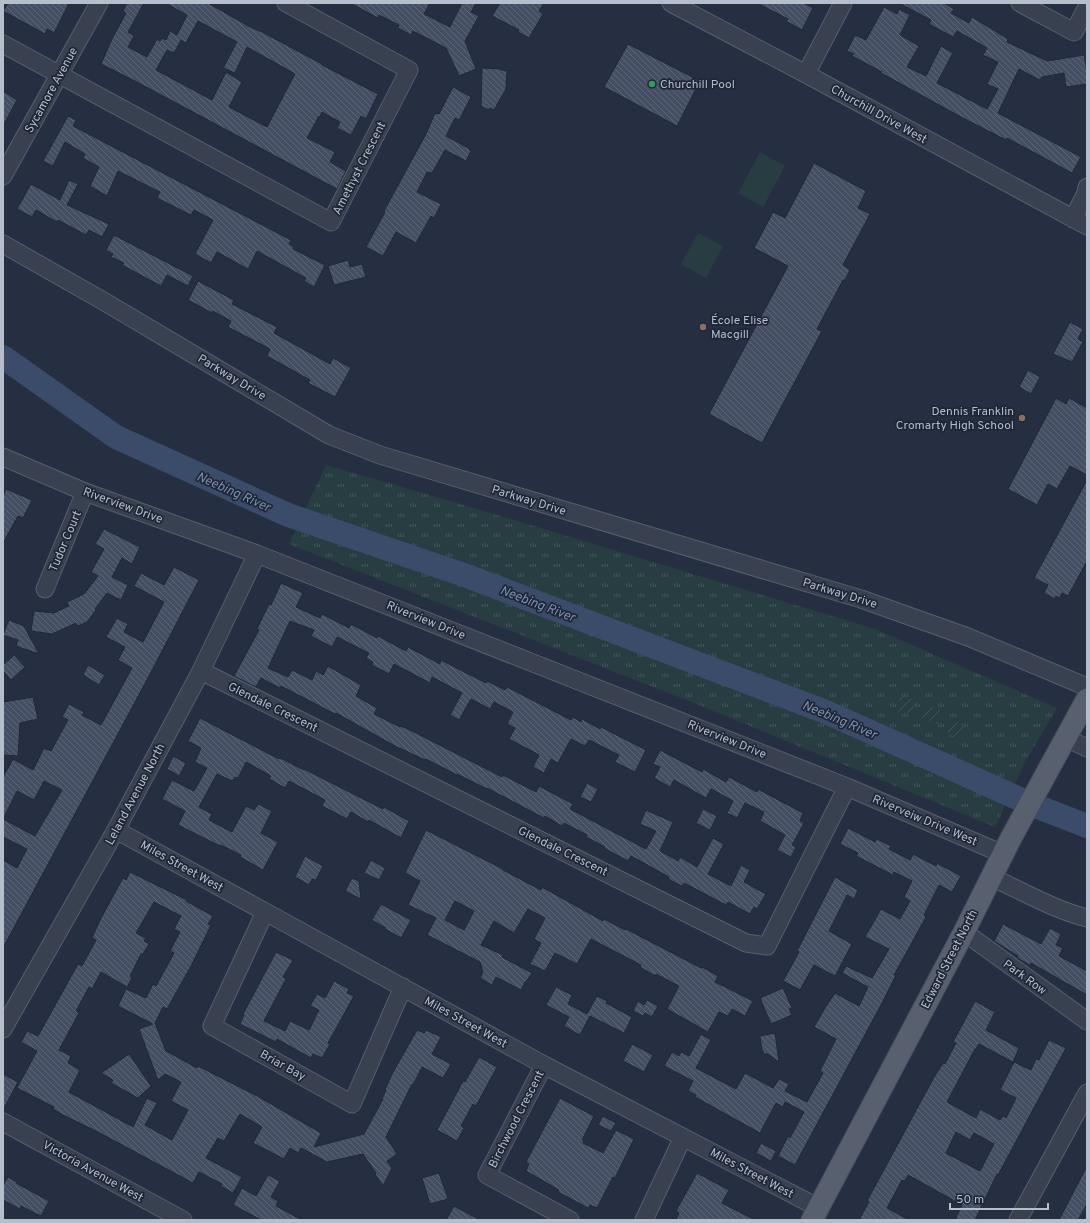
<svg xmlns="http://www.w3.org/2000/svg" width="1090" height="1223" font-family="Overpass,sans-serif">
<defs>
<pattern id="grass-tufts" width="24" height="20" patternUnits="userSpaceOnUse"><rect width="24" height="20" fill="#273d42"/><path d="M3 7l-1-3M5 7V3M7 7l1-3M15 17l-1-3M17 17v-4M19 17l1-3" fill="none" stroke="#44575c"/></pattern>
<pattern id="garden-furrows" width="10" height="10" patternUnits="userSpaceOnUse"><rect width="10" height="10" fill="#273d42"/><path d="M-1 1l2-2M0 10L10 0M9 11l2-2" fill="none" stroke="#44575c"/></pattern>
<pattern id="building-back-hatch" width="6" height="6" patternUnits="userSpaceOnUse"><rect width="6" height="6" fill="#444f63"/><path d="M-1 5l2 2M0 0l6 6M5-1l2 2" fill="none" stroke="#5d6678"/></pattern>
</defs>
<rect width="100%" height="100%" fill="#252f41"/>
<!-- grass -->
<path fill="url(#grass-tufts)" d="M326,465L457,503L875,629L1057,708L1026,760L995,827L704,707L289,544Z"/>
<!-- park -->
<path fill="#273d42" d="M760,152L785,166L763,207L738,193Z
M698,233L723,246L706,278L681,264Z"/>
<!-- garden -->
<path fill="url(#garden-furrows)" d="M900,697L917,700L914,714L897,711Z
M927,704L943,712L937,724L921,717Z
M953,719L966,729L958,740L944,730Z"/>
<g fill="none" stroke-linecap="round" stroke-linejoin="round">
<!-- river -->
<path stroke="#3b4b6a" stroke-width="24" d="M3,357L116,437L288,515L467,576L826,712L1033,805L1087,826"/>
</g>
<!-- building -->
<path fill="url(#building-back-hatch)" stroke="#202838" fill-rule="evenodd" d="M8,3H69L54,33L47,29L45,34L3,11Z
M127,3H144L128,32L134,36L128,47L147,57L157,39L160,41L162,38L166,40L170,31L177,35L187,15L165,3H208L250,27L262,32L322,64V65L378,94L366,119L361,116L351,135L337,128L340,122L322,112L320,117L319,116L307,138L335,152L330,162L346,171L337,189L135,81L101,64L112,39L126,13L123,11ZM198,21L237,42L223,68L235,73L247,47L295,74L267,127L229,107L242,82L226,72L212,100L156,70L167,50L174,53L181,40L186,43Z
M350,3H430L424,14L450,27L462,3H476L471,12L479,16L465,41L476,69L459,76L446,48L413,31L411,35L398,28L399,25L379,15L378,18Z
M500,3H544L539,11L543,14L529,38L518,32L519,30L492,16Z
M757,3H804L813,8L802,30L786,21L788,19Z
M899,3H944L954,9L951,13L969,23L972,17L1008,39L1007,42L1047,61L1084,55L1087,71V84L1066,87L1064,73L1042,77L1040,80L1019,69L998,113L1081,157L1072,173L1007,138L1006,140L961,117L881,73L882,72L852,56L854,54L847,51L855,35L866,40L884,7L897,14L899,9L910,15L900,35L919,46L907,67L926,76L941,46L953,53L937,83L987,109L998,89L987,84L998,62L983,55L987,48L957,31L953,37L929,24L931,20Z
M628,44L700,81L677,126L604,87Z
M482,68L501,69V70L507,71L506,89L494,110L490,108L489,110L481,106Z
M453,87L471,97L459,120L455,118L446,136L470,149L469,150L471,151L466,161L445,150L432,173L427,172L417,192L441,204L434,218L431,216L416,243L396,232L383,256L366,247L385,212L384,211L426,134L435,113L439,114Z
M3,91L17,100L3,126Z
M68,116L76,120L73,126L291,240L289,244L294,247L293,249L325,265L314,287L304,281L306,278L257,251L248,269L217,252L211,263L195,254L213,220L194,210L191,215L157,198L160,192L118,171L107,196L90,186L99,167L83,158L85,154L65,142L53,166L43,161Z
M814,163L866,191L858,208L870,214L843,265L850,270L845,280H843L817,329L822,331L762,443L709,414L788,266L754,248L773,212L785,218Z
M69,180L78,184L67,205L109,224L102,237L89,230L86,235L58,220L57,222L36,210L32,217L17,209L31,184L60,200Z
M114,235L193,276L188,286L167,275L161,286L122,265L124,263L111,257L113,254L106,250Z
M348,260L350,267L362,264L366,277L334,285L328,266Z
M198,281L234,300L232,304L277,327L274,333L330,364L333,358L351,368L335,397L308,383L310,380L267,356L270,349L228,327L231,321L213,311L212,313L188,300Z
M1070,322L1083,329L1078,339L1083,342L1072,362L1053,354Z
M1028,370L1040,377L1031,394L1019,387Z
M1056,398L1066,404L1069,398L1087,408V475L1070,466L1057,489L1048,484L1037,505L1008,489Z
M1087,480V561L1068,596L1062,593L1060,598L1056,596L1055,599L1044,593L1048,585L1034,578Z
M6,489L32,500L23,518L18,516L3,543V496Z
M104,529L140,547L132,564L122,558L112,577L128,585L121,600L107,593L95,609L96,610L87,622L78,626L76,623L52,634L31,631L34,611L54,613L69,606L67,602L84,594L98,576L91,572L104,549L95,544Z
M174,567L199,580L149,676L3,948V860L17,868L27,849L3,837V777L13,759L33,770L44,748L51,751L68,720L62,717L69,704L84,712L82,715L101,725L132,668L118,660L125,647L106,637L117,618L128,624L124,632L143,642L164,602L134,586L141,573L164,585ZM44,781L62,790L35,836L3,819L17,791L34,800Z
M281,583L303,593L296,607L320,618L322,614L349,628L351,624L377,638L378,636L406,651L408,647L440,664L441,660L486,683L487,681L505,690L507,687L571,720L573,717L581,722L582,719L600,729L601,727L646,750L635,772L615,762L619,755L589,740L585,746L571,739L558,763L551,759L544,773L533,767L539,755L509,739L515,728L507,724L513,712L494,702L490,709L471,699L459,720L450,715L462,693L432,677L430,683L394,664L389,674L372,665L373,662L366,658L369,653L337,637L332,647L311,636L314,630L290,621L268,668L288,677L292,670L312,680L316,671L323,675L328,666L361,685L356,696L377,708L374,714L400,727L401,726L416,733L502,777L503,775L536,792L539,786L573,804L570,809L646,849L656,831L640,824L646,810L673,822L660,851L678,861L680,857L697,867L713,838L724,844L708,874L731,886L741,865L750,870L744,882L766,894L757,909L754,907L750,914L728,902L726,905L684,883L682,886L668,879L669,877L631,856L628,861L604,848L605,847L586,837L587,835L564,823L562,826L545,816L544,818L487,788V789L457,774V775L426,759L425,760L395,746L336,713L335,714L281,686L280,688L261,678L256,687L234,676L259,630L257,629L269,604L271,605Z
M9,620L24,626L39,654L16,646L18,640L3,635Z
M14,655L25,667L11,680L3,671V665Z
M88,665L105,675L99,685L83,675Z
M33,697L38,719L20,723L18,756L3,755V702Z
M200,718L279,759L280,758L304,770V769L383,809L384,807L409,821L401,838L369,820L368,822L351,812L347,819L322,806L325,800L289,781L285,788L269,779L271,776L246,762L238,778L235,777L232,781L217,774L199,807L212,814L209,820L232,832L246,806L254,810L258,804L272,811L261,833L278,842L263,870L240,857L241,855L221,845L220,846L178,825L185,811L162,799L172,780L194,791L207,768L195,762L201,748L188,741Z
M660,750L702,772L703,769L726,782L729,777L757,792L758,789L803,813L800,821L804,823L792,845L796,847L791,857L777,850L785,835L760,821L764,812L745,803L737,818L727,813L733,801L711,789L706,798L674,780L670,787L654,778L660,767L653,764Z
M173,756L186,763L179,776L167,769Z
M587,783L598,789L591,802L580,797Z
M703,809L717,816L710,830L696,823Z
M848,828L875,842L877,839L891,846L889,849L910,860L913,854L936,866L937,863L961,876L952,892L939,885L924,915L926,917L894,975H896L882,1003L795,1165L778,1156L788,1136L790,1138L804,1112L785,1102L783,1107L776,1103L760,1133L695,1097L696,1095L688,1091L693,1081L664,1066L672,1052L679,1056L681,1052L689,1056L701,1034L711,1040L696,1068L736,1089L745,1073L773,1088L779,1079L789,1084L785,1091L807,1102L823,1073L820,1071L836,1039L814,1027L825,1008L835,993L859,1006L868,987L842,973L846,966L872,978L889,949L865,937L881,909L900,919L910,901L904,897L912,881L894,872L893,875L856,856L858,853L840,844Z
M426,830L503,869V870L541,890L542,887L603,921L604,919L625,930L626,929L701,968L702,967L718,976L715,982L753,1001L745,1016L732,1009L728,1016L719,1012L708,1032L667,1009L679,986L656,974L655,976L640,967L641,965L591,939L577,964L555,953L545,971L530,964L541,943L534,939L545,918L528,909L514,933L494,921L481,945L503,955L502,957L532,973L526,982H525L521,990L496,977L492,985L480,978L483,972L480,962L427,935L436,918L408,905L420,881L405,873ZM455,901L474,911L464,930L445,920Z
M305,856L323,866L316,880L312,879L309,885L295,877Z
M371,860L385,868L379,880L364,873Z
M130,872L187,900L186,901L213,916L208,924L211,925L191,966L167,1009L163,1007L155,1023L166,1051L197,1068L198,1066L259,1097L321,1133L314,1147L364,1134L383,1099H382L386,1090H385L392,1074L417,1030L424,1033L426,1030L441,1037L432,1054L451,1064L443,1078L422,1067L413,1085L412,1084L386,1137L397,1154L387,1161L392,1168L383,1186L375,1174L376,1173L363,1154L327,1162L301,1148L298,1153L290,1148L284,1159L253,1143L262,1127L240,1114L224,1141L218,1138L206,1158L242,1177L233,1193L221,1186L222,1184L199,1172L193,1183L98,1132L63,1115L53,1109L54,1107L17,1088L37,1051L21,1042L27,1031L38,1036L78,964L82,966L96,940L92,938L100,920L123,878L126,880ZM154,902L181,916L174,929L180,932L170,951L174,953L156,986L153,984L146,998L126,989L118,1006L153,1024L139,1029L158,1080L165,1074L181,1082L171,1101L188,1110L172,1140L145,1125L157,1103L147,1098L133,1127L69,1092L80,1070L68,1063L71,1056L59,1050L79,1013L76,1011L89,987L92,989L101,972L127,987L132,978L130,976L141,954H143L149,944L144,941L146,938L136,933Z
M835,877L858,890L854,899L847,895L829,931L852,944L835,976L814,965L800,990L783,981L799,952L797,951Z
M352,878L359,881L361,899L345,891Z
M381,904L411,920L401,938L385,929L386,928L372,920Z
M1003,924L1041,944L1050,928L1061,934L1056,945L1063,948L1059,956L1087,971V995L1031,963L1030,965L1017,958L1018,956L994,941Z
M276,952L293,960L283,977L286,979L264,1021L285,1031L290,1021L309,1030L319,1010L310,1006L317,994L325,998L334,981L349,989L347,993L354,996L328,1043L330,1044L322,1058L313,1054L311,1058L277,1039L276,1042L240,1024L244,1015L243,1014Z
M556,987L572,995L568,1004L587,1014L597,996L607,1001L606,1003L632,1017L624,1033L590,1016L580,1035L564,1026L569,1017L546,1005Z
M783,988L792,1008L789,1009L792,1015L771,1024L760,998Z
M647,1000L658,1006L652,1017L645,1013L643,1016L633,1011L638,1001L644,1005Z
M975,1001L995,1012L986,1030L1019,1048L1013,1062L979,1044L976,1049H975L947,1102L976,1118L980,1109L1000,1120L1003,1116L1006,1118L1016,1098L1000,1090L1014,1062L1031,1070L1036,1059L1039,1060L1049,1040L1066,1048L998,1175L997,1174L975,1220H955L962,1205L908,1175L905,1181L902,1180L887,1208L909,1220H859L869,1202L867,1201L933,1079L943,1063L945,1064L956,1043L953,1042ZM956,1132L970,1140L974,1133L994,1144L980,1171L946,1153Z
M775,1033L779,1062L768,1054H764L763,1051H762L760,1036Z
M632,1044L653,1055L644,1072L623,1061Z
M129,1054L151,1086L138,1098L111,1083L113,1080L101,1073Z
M479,1057L497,1067L476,1106L473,1104L461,1126L464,1128L457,1141L437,1130L463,1081L465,1082Z
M3,1074L18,1082L3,1110Z
M560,1098L594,1116L582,1140H584L583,1143L603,1153L616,1130L634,1139L615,1178L613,1177L597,1208L590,1205L588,1208L558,1192L559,1190L526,1171L529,1164L526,1162Z
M603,1116L616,1123L611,1131L598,1125Z
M761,1143L776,1151L771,1161L756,1153Z
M1087,1166V1204L1078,1220H1059Z
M439,1173L448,1199L430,1204L422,1178Z
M697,1173L729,1190L722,1203L755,1220H676L679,1213L676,1211Z
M268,1175L280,1181L271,1197L278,1201L276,1206L302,1220H261L233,1205L242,1188L256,1196Z
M8,1177L17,1182L16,1183L49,1201L41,1216L21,1206L20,1209L3,1200V1185Z
M454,1206L480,1220H446Z"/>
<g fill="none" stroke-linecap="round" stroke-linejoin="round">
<defs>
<path id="minor" d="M671,3L806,74L1087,226
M1020,3L1074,32L1087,7
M3,44L331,222L409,70L286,3
M806,74L843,3
M3,176L99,3
M1073,219L1086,193L1087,187
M3,244L105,302L329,435L380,455L861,599L968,637L1087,687
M3,457L85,492L257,554L847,787L1003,854
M45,589L85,492
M201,671L746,943L767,946L847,787
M1066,738L1087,748
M116,830L544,1065L819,1208
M991,877C1020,890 1057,911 1087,918
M265,912L212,1026L352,1104L403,987
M964,932L1087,1021
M3,1029L116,830L201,671L257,554
M544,1065L487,1175L570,1220
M3,1122L183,1220
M644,1220L683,1137
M1018,1220L1087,1093"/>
<path id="major" d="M812,1220L964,932L1011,838L1087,699"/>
</defs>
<!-- minor casing -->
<use href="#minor" stroke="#575f6e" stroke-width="19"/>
<!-- major casing -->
<use href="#major" stroke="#434a5a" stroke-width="23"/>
<!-- minor -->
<use href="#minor" stroke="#394151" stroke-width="17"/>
<!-- major -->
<use href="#major" stroke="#586070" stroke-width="21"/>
</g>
<!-- markers -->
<circle fill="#2e9e5b" stroke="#1e2636" stroke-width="1.5" cx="652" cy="84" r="4"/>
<g fill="#8d6e63" stroke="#1e2636" stroke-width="1.5">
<circle cx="703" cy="327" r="4"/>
<circle cx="1022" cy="418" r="4"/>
</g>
<g text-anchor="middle" stroke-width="3.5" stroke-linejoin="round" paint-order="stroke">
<!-- poi labels -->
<g font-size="12" fill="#b6bdcb" stroke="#1e2636" text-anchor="start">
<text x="660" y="88">Churchill Pool</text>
<text x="711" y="324">École Elise<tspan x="711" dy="14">Macgill</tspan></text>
<text x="1014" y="415" text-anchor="end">Dennis Franklin<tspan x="1014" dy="14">Cromarty High School</tspan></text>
</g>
<!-- street labels -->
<g font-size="12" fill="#b6bdcb" stroke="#1e2636">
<text transform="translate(51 90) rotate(-61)" y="4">Sycamore Avenue</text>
<text transform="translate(879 114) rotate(29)" y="4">Churchill Drive West</text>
<text transform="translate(359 168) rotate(-63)" y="4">Amethyst Crescent</text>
<text transform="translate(232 377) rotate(31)" y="4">Parkway Drive</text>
<text transform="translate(529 500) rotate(17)" y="4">Parkway Drive</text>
<text transform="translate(123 505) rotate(20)" y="4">Riverview Drive</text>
<text transform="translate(65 541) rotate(-67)" y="4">Tudor Court</text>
<text transform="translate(840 593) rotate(17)" y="4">Parkway Drive</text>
<text transform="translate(426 620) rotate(22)" y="4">Riverview Drive</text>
<text transform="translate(273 707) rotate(26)" y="4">Glendale Crescent</text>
<text transform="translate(727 739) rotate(22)" y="4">Riverview Drive</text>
<text transform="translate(135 794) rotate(-62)" y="4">Leland Avenue North</text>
<text transform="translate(925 820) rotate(23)" y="4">Riverveiw Drive West</text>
<text transform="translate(563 851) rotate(26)" y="4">Glendale Crescent</text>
<text transform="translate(182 866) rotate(29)" y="4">Miles Street West</text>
<text transform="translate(949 959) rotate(-63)" y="4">Edward Street North</text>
<text transform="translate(1025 977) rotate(36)" y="4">Park Row</text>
<text transform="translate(466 1022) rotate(29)" y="4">Miles Street West</text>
<text transform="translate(283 1065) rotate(29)" y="4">Briar Bay</text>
<text transform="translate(516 1119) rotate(-63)" y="4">Birchwood Crescent</text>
<text transform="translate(93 1171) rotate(29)" y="4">Victoria Avenue West</text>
<text transform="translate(752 1173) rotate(28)" y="4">Miles Street West</text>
</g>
<!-- water labels -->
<g font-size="13" font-style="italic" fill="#7d90b2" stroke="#1e2636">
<text transform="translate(234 491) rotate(24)" y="5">Neebing River</text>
<text transform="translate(538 603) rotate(21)" y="5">Neebing River</text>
<text transform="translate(840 719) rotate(23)" y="5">Neebing River</text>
</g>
</g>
<!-- border -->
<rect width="1090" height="1223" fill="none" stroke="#b6bdcb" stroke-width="8"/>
<!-- scale -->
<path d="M950 1203v6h98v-6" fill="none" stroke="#b6bdcb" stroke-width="2"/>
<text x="956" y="1203" font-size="12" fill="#b6bdcb" stroke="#1e2636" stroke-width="3" paint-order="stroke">50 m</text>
</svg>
